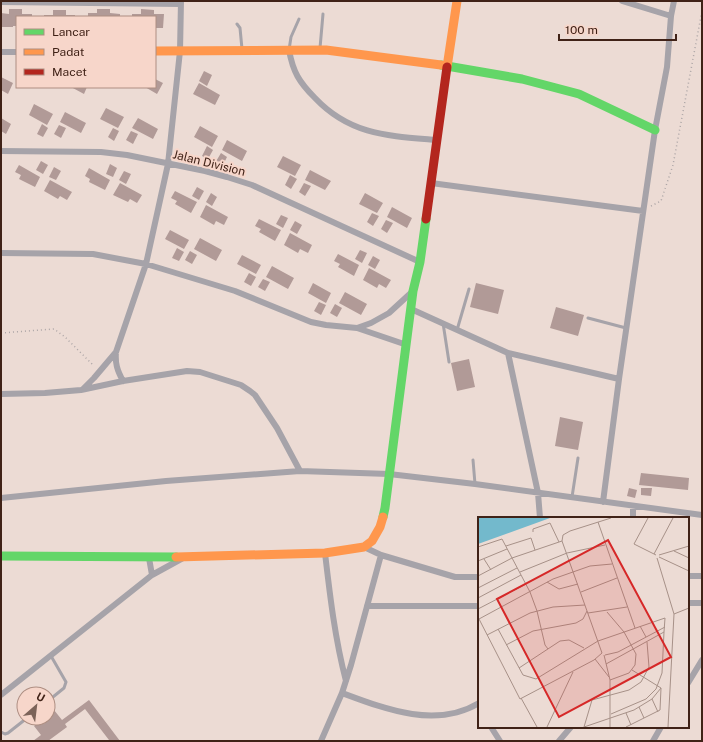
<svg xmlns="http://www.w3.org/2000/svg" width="703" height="742" font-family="'Public Sans',sans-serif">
<rect width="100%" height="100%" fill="#ecdbd4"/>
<!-- building -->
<path fill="#b19a97" d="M9,9H22V14H32V17H17V26H13V27H1V13L9,14Z
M97,9H110V13L120,14V17H88V13H97Z
M141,9L154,10V14H164L163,28H155V17H132V14H141Z
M53,10H66V15H75V17H44V15H53Z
M204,71L212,75L207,86L199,81Z
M1,77L13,83L8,94L1,90Z
M155,79L163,83L157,94L145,87H155Z
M199,83L220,95L215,105L193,94Z
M71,87H87L84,94Z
M34,104L53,114L47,125L29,115Z
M106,108L124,117L118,128L100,119Z
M65,112L86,123L81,133L60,122Z
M1,118L11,124L6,134L1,131Z
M138,118L158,129L153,139L132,128Z
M42,124L48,128L43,137L37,134Z
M59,125L66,128L61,138L54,134Z
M200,126L218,136L212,147L194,137Z
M113,128L119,131L114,141L108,137Z
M131,131L138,134L133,144L126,140Z
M227,140L247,151L242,161L222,150Z
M207,146L213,150L208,159L202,156Z
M221,153L227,157L222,167L215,163Z
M283,156L301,165L295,176L277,167Z
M41,161L48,165L43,174L36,170Z
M110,164L117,168L113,177L106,174Z
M19,165L40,177L35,187L19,179L21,175L15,172Z
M54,167L61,171L56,180L49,177Z
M89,168L110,180L105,190L89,182L90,179L85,176Z
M310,170L331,181L325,190L305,180Z
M124,171L131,174L126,184L119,180Z
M290,175L297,179L291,189L285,185Z
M50,180L72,192L67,200L60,196L58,199L44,191Z
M120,183L142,195L137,203L130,199L128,202L113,195Z
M304,183L311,186L305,196L299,192Z
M197,187L204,191L199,200L192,196Z
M175,191L197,202L191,213L175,204L177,201L171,198Z
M211,193L217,197L212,206L206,202Z
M365,193L383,203L377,213L359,204Z
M206,205L228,217L224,225L216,221L214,225L200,217Z
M392,207L412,218L407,228L387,217Z
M372,213L379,216L373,226L367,222Z
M281,215L288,218L283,228L276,224Z
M259,219L281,230L275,241L259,232L261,229L255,226Z
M386,220L393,223L387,233L381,229Z
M295,221L302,225L297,234L290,230Z
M170,230L189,240L184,249L165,239Z
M290,233L312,245L308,253L300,249L298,253L284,245Z
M200,238L222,250L216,261L194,249Z
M177,248L184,252L179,261L172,258Z
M360,250L367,253L362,263L355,259Z
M190,251L197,255L192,264L185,260Z
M338,254L359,265L354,276L338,267L340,264L334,261Z
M242,255L261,265L256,274L237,264Z
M373,256L380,260L375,269L368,265Z
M272,266L294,278L288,289L266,277Z
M369,268L391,280L386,288L379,284L377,288L363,280Z
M249,273L256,277L251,286L244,282Z
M263,279L270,282L265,291L258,287Z
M313,283L331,293L326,303L308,293Z
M476,283L504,290L498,314L470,307Z
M345,292L367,304L361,315L339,303Z
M319,302L326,305L321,315L314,311Z
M335,304L342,308L337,317L330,313Z
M556,307L584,315L578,336L550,328Z
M469,359L475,387L457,391L451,363Z
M560,417L583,422L578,450L555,446Z
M641,473L689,478L688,490L639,485Z
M629,488L637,490L635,498L627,496Z
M641,488H652L651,496L641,495Z
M89,700L120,741H107L109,740L85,709L65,724L67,727L48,741H33L41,735L34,726L44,718H48V715L54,710L62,720Z"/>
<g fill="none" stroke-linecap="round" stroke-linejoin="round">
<!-- path -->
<path stroke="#aca5a6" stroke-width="1.5" stroke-dasharray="1 3" stroke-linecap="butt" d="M651,206L661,201L673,165L702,11
M1,333L54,329L65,337L94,366"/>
<!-- lane -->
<path stroke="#a6a3a9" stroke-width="3" d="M237,24L240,28L242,49
M320,48L323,14
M289,50L291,37L299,19
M588,318L626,328
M443,323L449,362
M457,330L469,289
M473,460L475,484
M572,497L578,458
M48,701L64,688L66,682L51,656
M1,732L5,734L8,733L27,718"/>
<!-- street -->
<path stroke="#a6a3a9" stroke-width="6" d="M622,1L671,16
M1,2L181,4
M289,50C293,72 299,82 315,98C350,135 388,136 436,140
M1,52H17
M1,151L101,152L127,155L205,171L227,177L252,185L420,262
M431,183L643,211
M1,253L93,254L146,264L235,291L311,322L326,325L357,328L371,323L389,313L413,291
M411,309L508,353L619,379
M357,328L407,345
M508,353L538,493L540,518
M123,381C117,370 115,363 116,352L146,264L168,164L180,51L181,1
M83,389L94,378L116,352
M1,394L45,393L81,390L123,381L187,371L200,372L241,385L250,391L255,395L277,428L300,471
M1,498L166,481L300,471L389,474L475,484L702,515
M603,502L619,379L655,130L667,67L671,16L674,1
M633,506V518
M364,547L381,555L455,577H479
M325,553C330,596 335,639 346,681
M149,558L152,575
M688,576H702
M688,603H702
M367,606H479
M688,683L702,660
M342,693C385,709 436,729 479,703
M1,695L152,575L183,558
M491,727L500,741
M321,741L342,693L351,665L381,555
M559,741L571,727
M653,741L661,727"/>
<!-- fast -->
<path stroke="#63d668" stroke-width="9" d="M441,65L522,79L579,94L655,130
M383,517L385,508L413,291L420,262L426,219
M1,556L176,557"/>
<!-- slow -->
<path stroke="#ff974d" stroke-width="9" d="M155,51L326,50L441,65
M447,67L457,1
M176,557L325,553L364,547L372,541L380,527L383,517"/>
<!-- jam -->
<path stroke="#b3261e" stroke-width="9" d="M426,219L447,67"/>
</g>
<g text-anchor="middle" stroke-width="4" stroke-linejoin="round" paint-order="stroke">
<!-- street labels -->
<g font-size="12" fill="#402217" stroke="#f7d6ca">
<text transform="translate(209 163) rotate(14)" y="4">Jalan Division</text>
</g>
</g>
<!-- overview -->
<g transform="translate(478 517)">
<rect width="211" height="211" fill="#ecdbd4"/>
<path d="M0,1H72L0,27Z" fill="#73b9cc"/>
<path fill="none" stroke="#a79188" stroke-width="1" d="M170,1L156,27L178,38M120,5L157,111M55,15V12L72,6L81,25M84,24L85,18L92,14L133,1M28,29L53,21L57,33M0,30L24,22L52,75L59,94L67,128L70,132M196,34L211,41M176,37L195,1M181,38L211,29M181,40L211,54M179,41L196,97L190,210M6,42L13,53M0,44L29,32M42,55L89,36L127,28M0,59L34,41L84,24L124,136L116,143L42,182L0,100M69,65L81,72L100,67M0,71L39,51M103,75L139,61M0,81L43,58M0,92L48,67M129,95L146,115L158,137L157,148L151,156L132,163M110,96L149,90M196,97L211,91M1,102L75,62L112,49L134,47M162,109L168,120M20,112L45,158L58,162L120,124L187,101L186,115L128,147M9,118L52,96L75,90L107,88M169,125L171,150L163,165L151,173L114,183L106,210L156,193L174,182L183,171M28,128L55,114L98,106L105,102L109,94M126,138L132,163V210M127,138L140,135L187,110M117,142L131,160M41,151L82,124L91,123L106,131M43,181L59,210M174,182L180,195M161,190L166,201M148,196L153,208M133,197L168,182L178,172L184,156L186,115M69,210L95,155M148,210L182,193L183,171L154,153"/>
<path fill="#d62828" fill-opacity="0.15" stroke="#d62828" stroke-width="2" d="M130,23L193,140L81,200L19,82Z"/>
<rect width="211" height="211" fill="none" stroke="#402217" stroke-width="2"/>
</g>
<!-- border -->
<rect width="703" height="742" fill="none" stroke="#402217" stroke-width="4"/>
<!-- legend -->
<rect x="16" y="16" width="140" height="72" fill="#f7d6ca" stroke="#ae8e82"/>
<rect x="24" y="29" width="20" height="6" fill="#63d668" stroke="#ae8e82"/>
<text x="52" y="36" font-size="12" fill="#402217">Lancar</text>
<rect x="24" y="49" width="20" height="6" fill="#ff974d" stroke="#ae8e82"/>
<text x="52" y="56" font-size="12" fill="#402217">Padat</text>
<rect x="24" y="69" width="20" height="6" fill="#b3261e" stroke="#ae8e82"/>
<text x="52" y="76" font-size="12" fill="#402217">Macet</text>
<!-- north arrow -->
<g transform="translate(36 706) rotate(28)"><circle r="19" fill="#f7d6ca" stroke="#ae8e82"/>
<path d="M0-3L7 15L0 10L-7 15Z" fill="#7c6359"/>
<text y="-6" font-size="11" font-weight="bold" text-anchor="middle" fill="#402217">U</text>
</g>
<!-- scale -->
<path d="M559 34v6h117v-6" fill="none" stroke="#402217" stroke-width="2"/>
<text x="565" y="34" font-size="12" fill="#402217" stroke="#f7d6ca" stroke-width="3" paint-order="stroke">100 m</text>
</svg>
